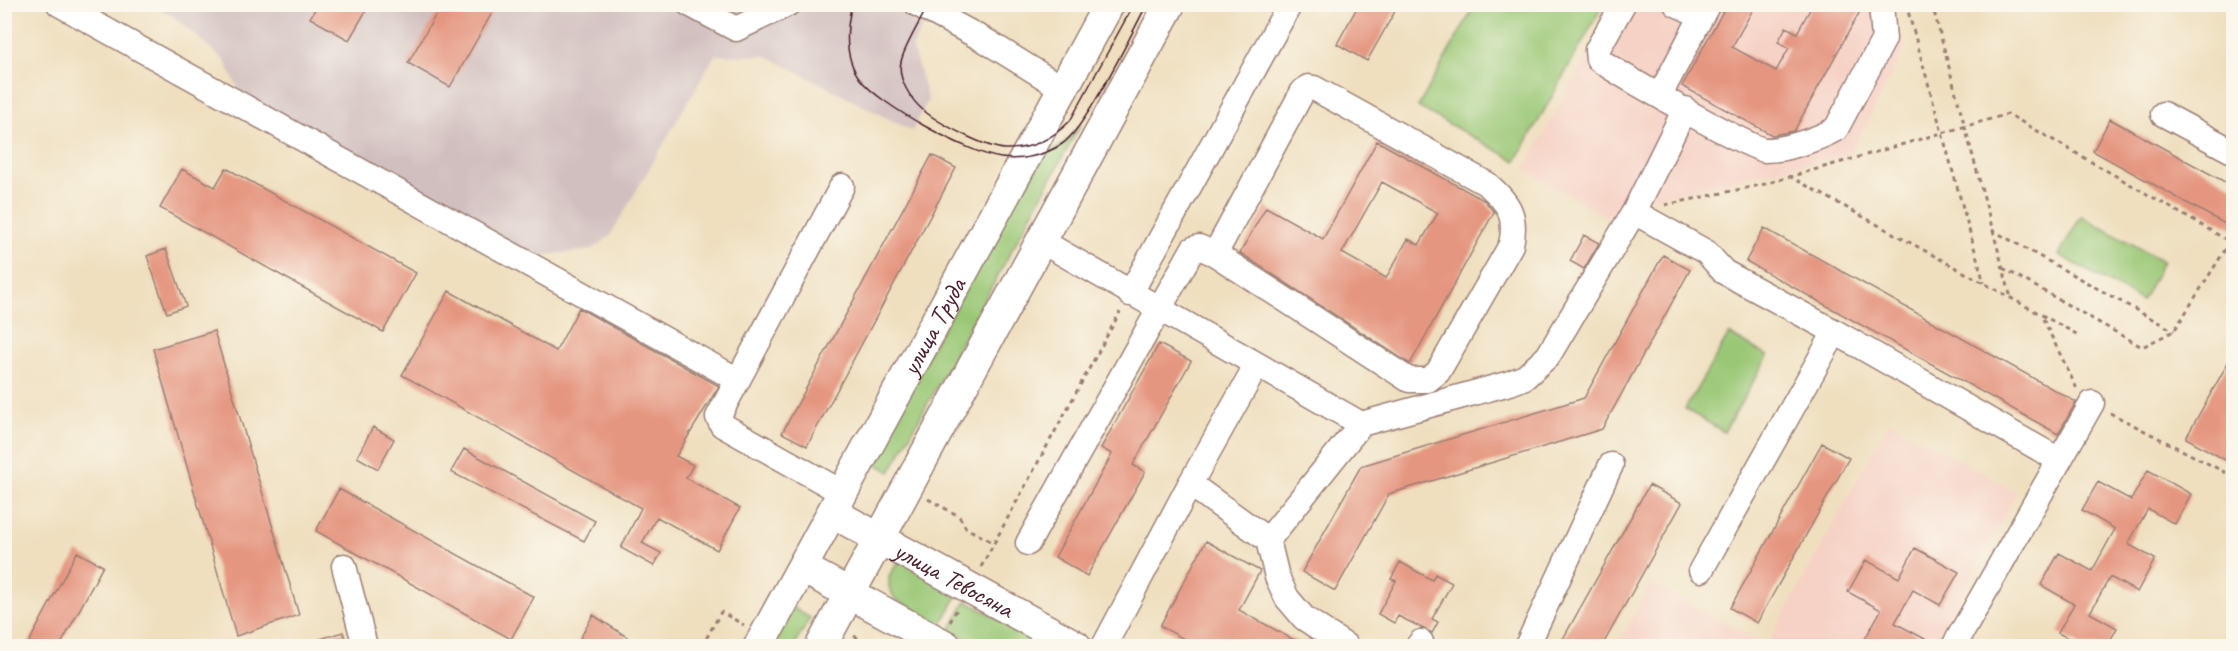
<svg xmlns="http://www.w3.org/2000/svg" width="2238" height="651" font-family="Caveat,sans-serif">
<rect width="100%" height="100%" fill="#fbf7ec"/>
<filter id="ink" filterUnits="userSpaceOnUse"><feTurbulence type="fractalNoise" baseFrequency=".0167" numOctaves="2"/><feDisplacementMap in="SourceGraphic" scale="12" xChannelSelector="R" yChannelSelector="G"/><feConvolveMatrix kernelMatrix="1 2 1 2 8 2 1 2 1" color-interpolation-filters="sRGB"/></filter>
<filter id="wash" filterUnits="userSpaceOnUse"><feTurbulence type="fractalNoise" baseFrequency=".008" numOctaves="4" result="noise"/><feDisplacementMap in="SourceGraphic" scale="24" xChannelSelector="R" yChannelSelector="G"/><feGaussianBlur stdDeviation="1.35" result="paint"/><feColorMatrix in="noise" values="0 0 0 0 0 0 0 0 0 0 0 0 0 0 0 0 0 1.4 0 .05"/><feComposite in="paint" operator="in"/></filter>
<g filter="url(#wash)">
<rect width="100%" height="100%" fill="#efdfbf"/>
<!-- built -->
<path fill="#f6d1c5" d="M1616,5H1892L1905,49L1851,153L1639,202L1613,220L1524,169Z
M1889,422L2017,492L1933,646H1617L1651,583L1767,646Z"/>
<!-- industrial -->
<path fill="#d1bfbf" d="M151,5H935L912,47L928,100L912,131L767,56L715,55L610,236L591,250L534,256L240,93L225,61L173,16Z"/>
<!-- green -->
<path fill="#9ac775" stroke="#727350" stroke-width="1.5" d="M1475,5H1603L1516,161L1418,107Z
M1081,124L890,472L870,460L1036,158C1056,152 1068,141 1081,124Z
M2081,216L2163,261L2142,301L2059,255Z
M1729,334L1768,356L1724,432L1685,409Z
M899,561L963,586L941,624L895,599L889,587V576Z
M966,601L1049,646H980L950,630Z
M790,606L810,618L794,646H768Z"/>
<g id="blocks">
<!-- building -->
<path fill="#e59680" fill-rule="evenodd" d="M318,4H370L349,40L310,18Z
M442,4H497L450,87L408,63Z
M1359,4H1399L1367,61L1337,44Z
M1727,4H1756L1732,47L1776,71L1789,48L1778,42L1786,27L1797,33L1813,4H1864L1794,131L1772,135L1682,86Z
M2110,119L2234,187V229L2093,151Z
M1377,141L1485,201L1494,212L1410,364L1240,253L1266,207L1323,239ZM1382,182L1438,213L1419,245L1408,239L1386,278L1342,253Z
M932,155L956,168L807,446L782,433Z
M226,168L416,273L383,332L160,208L182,169L215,187Z
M1764,228L2076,402L2058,434L1746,261Z
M1584,235L1599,243L1584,269L1570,261Z
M166,249L186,306L167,313L147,256Z
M1663,255L1690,270L1602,429L1389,494L1335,591L1302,572L1361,466L1584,398Z
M449,291L556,351L579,308L719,386L676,456L693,465L686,478L740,508L717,550L657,517L642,543L661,553L654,566L621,548L641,508L402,375Z
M214,331L299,615L236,636L153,349Z
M1159,344L1191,361L1133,465L1145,472L1087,576L1055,557L1112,454L1101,448Z
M2234,352V465L2186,438Z
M373,427L394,439L378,469L357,457Z
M1822,443L1849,458L1757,623L1730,608Z
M464,449L595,521L584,541L451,472Z
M2148,470L2191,494L2175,524L2148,509L2128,544L2155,559L2137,592L2110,577L2090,613L2117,628L2107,646H2083L2058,633L2074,604L2041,585L2059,553L2092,571L2115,529L2082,510L2098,482L2131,500Z
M1649,485L1682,503L1602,646H1559Z
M339,489L534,597L511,639L316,531Z
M1206,541L1260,571L1239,610L1305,646H1197L1160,626Z
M1915,548L1959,572L1940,605L1913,590L1895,623L1938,646H1861L1881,610L1848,592L1866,560L1899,578Z
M77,552L103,566L60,646H27Z
M1400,562L1432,580L1435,574L1452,583L1432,619L1438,622L1432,633L1398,616L1394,623L1378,614L1396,581L1391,579Z
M593,615L627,637L622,646H576Z
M343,632L348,646H307V643Z"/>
</g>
</g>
<g filter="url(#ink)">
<use href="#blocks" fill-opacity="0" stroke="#9c7f75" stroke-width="1.5"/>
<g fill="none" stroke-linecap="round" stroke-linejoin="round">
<defs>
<path id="minor" d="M59,4L738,380
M689,4L736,29L788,4
M917,4L986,41L1062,88
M1623,4L1597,50L1598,59C1615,72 1750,149 1765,150C1786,150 1818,139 1836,129L1884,39L1881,4
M1676,4L1689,10L1705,4
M1660,95L1708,4
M2163,114L2234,152
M842,186L718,417L722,425L843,493
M1634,212L1685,109
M1041,241L1361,424L1510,383L1525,377L1548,356L1634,212L1706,252L1724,272L1835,332L2059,460
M1130,294L1290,4
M1190,484L1257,365
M1268,540L1361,424
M1028,543L1193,249L1199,247L1215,254L1409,380H1428L1438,372L1511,245C1517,216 1510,204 1487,184L1314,88L1308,87L1303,91L1215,254
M344,566L365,646
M1701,570L1835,332
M1104,646L1190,484L1268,540L1277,577L1287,598L1304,618L1346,646
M1418,646L1421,642
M1527,646L1611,465
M1954,646L2092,403"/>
<g id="major">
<path id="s1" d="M833,513L1076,646"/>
<path d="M803,568L946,646"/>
<path id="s2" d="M759,646L1109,4"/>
<path d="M821,646L1170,4"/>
</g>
</defs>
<!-- minor casing -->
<use href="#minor" stroke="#9c7f75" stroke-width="27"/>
<!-- major casing -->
<use href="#major" stroke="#9c7f75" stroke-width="33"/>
<!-- path -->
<path stroke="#9c7f75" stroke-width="3" stroke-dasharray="4.5 4.5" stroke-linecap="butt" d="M1906,4L1984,283
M1932,4L2011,298
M1789,176L2080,336
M1665,205L1765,184L2008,114L2234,244
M1992,230L2174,331
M2003,268L2142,347L2174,331L2230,242
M2043,319L2078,391
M2110,413L2234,477
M928,499L959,516L966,528L994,543
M981,567L1120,312
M950,622L958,607
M854,636L872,646
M702,646L721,612L744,625"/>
<!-- minor -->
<use href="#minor" stroke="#fff" stroke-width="24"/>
<!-- major -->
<use href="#major" stroke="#fff" stroke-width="30"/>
<!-- tram -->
<path stroke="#4a1f2b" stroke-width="1.5" d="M852,4C846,28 844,58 860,79C879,105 970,154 1001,158C1022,161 1045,155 1062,144C1085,130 1132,33 1147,4
M929,4C922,18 903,49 901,62C897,78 911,100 923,110C938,123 986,148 1005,149C1031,150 1052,139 1070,121L1134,4"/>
</g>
</g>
<g text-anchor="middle" stroke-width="4.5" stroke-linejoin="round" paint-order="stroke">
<!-- street labels -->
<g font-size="26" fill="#4a1f2b" stroke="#fbf7ec">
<text dy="9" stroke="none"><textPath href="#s2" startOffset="364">улица Труда</textPath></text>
<text dy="9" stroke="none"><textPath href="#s1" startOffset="138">улица Тевосяна</textPath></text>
</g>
</g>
<!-- margin -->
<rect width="2238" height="651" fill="none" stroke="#fbf7ec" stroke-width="24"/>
</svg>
